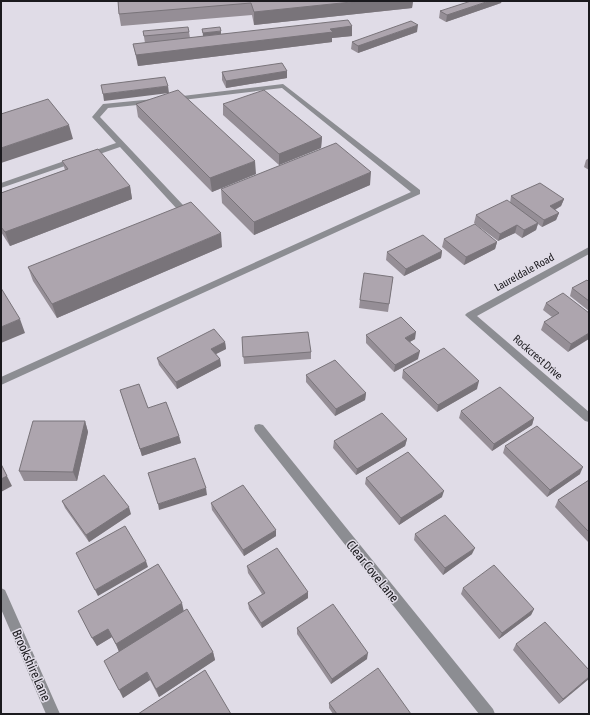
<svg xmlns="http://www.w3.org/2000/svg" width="590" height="715" font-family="'Asap Condensed',sans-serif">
<rect width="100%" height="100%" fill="#e0dce7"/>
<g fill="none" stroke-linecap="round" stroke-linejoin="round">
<!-- minor -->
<path fill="#8c8d92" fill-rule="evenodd" d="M283,84L420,190V194L1,385V377L411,192L282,88L174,101L170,99L174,97Z
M154,99L158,101L157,103L108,108L100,117L183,205L184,207L183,209H177L120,147L1,188V183L116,143L92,117L103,104Z
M589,247V254L477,316L589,412V422L585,421L465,315L467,313Z
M259,424L263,425L493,709L495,714H479L255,431L254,428L255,425Z
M1,588L5,590L60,714H46L1,609Z"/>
</g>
<!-- wall -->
<path fill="#958e96" d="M118,1H413L412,8L254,25L252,15L121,26L119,14Z
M501,3L446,22L439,18L440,11Z
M352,26V36L332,38V42L138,66L133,44L145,43L143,31L189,32L190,38L203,36L202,29L221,34Z
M417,32L358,53L351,49L352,42Z
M287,71V78L226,88L222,80V72Z
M136,104L256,174L212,192L138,117Z
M223,104L322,137L321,148L279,165L223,115Z
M589,158V170L584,167L586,160Z
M62,161L130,186L132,199L10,246L1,232V193L65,170Z
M370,185L254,235L222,203L221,189Z
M511,196L564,199L561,206L555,210L559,213L556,220L542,227L538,224L536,230L522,238L515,233L498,241L474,223L476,215L510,203Z
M444,239L497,242L495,249L464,265L442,247Z
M222,247L57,318L33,281L28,267Z
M442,251L441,258L404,276L386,260L387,252Z
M393,277L388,312L359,308L360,300Z
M589,282V311L570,296L572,288Z
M546,303L589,313L568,352L541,330L544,322L552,317L543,310Z
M366,335L415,339L410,342L418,359L394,372L366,343Z
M242,337L311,352V359L244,364Z
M225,342L226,349L216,354L220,359L221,366L177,389L159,365L157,358Z
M403,370L477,389L437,412L402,378Z
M306,375L366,393L365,400L335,416L306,382Z
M120,390L148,408L179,436L181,443L142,456Z
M461,411L534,418L532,425L492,451L459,418Z
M85,421L88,432L77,481H24L19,471Z
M407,439L405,446L356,475L333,448L334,441Z
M505,446L580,474L547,497L503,453Z
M366,478L442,497L399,525L365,484Z
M589,480V543L555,507L558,500Z
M62,501L131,514L89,542L65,508Z
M211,503L276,536L244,556L212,510Z
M415,534L472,554L443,575L414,540Z
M247,566L308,592V598L262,628L249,609L248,603L262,594L248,573Z
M463,588L534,609L531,615L499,639L461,594Z
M78,611L184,612L213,652L215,660L159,697L150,680L123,698L119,651L112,637L97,646Z
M297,628L367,659L331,684L297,634Z
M516,644L589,670L559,704L513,650Z
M329,703L411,714H333L329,708Z"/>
<!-- shaded-wall -->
<path fill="#79747a" d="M361,1H413L412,8L254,25V12Z
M489,1H502L501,3L446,22L447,15Z
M418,25L417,32L358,53V46Z
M352,26V36L332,38V42L138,66L136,55Z
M221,31V34L203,36V33Z
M287,71V78L226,88V81Z
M168,86L169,93L104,101L103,94Z
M69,125L73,139L1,163V148Z
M322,137L321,148L279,165V154Z
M255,161L256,174L212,192L210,178Z
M371,172L370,185L254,235V222Z
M130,186L132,199L10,246L5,232Z
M564,199L561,206L547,214L550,206Z
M559,213L556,220L542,227L544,220Z
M538,223L536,230L522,238L524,230Z
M517,225L515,233L498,241L500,234Z
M221,233L222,247L57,318L52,304Z
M497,242L495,249L464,265L466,257Z
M442,251L441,258L404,276L406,269Z
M20,319L25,333L1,343V327Z
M416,332L415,339L404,345L405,338Z
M589,333V339L568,352L571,344Z
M225,342L226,349L212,356L211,349Z
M420,351L418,359L394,372L395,365Z
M220,359L221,366L177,389L176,382Z
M479,381L477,389L437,412L438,405Z
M366,393L365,400L335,416L336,409Z
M534,418L532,425L492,451L494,444Z
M85,421L88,432L77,481L73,472Z
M179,436L181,443L142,456L140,449Z
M407,439L405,446L356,475L357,469Z
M1,464L12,486L1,492Z
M583,467L580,474L547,497L550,490Z
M206,488L207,495L159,510L158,504Z
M444,491L442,497L399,525L401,518Z
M129,507L131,514L89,542L86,535Z
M276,530V536L244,556L243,550Z
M475,548L472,554L443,575L445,568Z
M146,561L148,567L98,596L95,590Z
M308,592V598L262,628L261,623Z
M182,603L184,612L119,652L116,644Z
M534,609L531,615L499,639L502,633Z
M108,629L112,637L97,646L92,638Z
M213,652L215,660L159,697L156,689Z
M368,653L367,659L331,684L332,679Z
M147,672L150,680L123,698L119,690Z
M589,677V679L559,704L563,699Z"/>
<!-- building -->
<path fill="#ada5ae" stroke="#79747a" d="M118,1H361L254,12L251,3L119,14Z
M471,1H489L447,15L440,11Z
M348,20L352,26L330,29L333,32L136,55L133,44Z
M411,21L418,25L358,46L352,42Z
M188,27L189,32L144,36L143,31Z
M220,27L221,31L203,33L202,29Z
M282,63L287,71L226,81L222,72Z
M165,77L168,86L103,94L101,85Z
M178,90L255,161L210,178L136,104Z
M264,90L322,137L279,154L223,104Z
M48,99L69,125L1,148V114Z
M336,143L371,172L254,222L221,189Z
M98,149L130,186L5,232L1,227V193L68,169L62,161Z
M540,183L564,199L550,206L559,213L544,220L511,196Z
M507,200L538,223L524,230L517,225L500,234L476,215Z
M191,202L221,233L52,304L28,267Z
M475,224L497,242L466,257L444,239Z
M423,235L442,251L406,269L387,252Z
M364,273L393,277L389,304L360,300Z
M587,280L589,282V301L572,288Z
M1,288L20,319L1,327Z
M563,293L589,313V333L571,344L544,322L559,313L546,303Z
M401,317L416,332L405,338L420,351L395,365L366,335Z
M214,329L225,342L211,349L220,359L176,382L157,358Z
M308,332L311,352L243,357L242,337Z
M444,348L479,381L438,405L403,370Z
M335,360L366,393L336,409L306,375Z
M139,384L148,408L166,402L179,436L140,449L120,390Z
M500,387L534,418L494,444L461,411Z
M382,413L407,439L357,469L334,441Z
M33,421H85L73,472L19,471Z
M537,426L583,467L550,490L505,446Z
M408,452L444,491L401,518L366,478Z
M195,458L206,488L158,504L148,473Z
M1,464L7,476L1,479Z
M104,475L129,507L86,535L62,501Z
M589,480V532L558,500Z
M243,485L276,530L243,550L211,503Z
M445,515L475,548L445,568L415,534Z
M125,526L146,561L95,590L76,553Z
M277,548L308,592L261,623L248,603L265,593L247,566Z
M158,564L182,603L116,644L108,629L92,638L78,611Z
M494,565L534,609L502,633L463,588Z
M333,604L368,653L332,679L297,628Z
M187,609L213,652L156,689L147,672L119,690L104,661Z
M545,622L589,670V677L563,699L516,644Z
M378,668L411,714H337L329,703Z
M205,670L231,714H138Z"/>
<g text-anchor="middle" stroke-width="3" stroke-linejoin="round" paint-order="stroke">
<!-- street labels -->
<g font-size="11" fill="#1b1a1e" stroke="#e0dce7">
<text transform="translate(524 272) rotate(-29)" y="4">Laureldale Road</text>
<text transform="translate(538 357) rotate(41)" y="4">Rockcrest Drive</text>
</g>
<!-- near-street labels -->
<g font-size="13" fill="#1b1a1e" stroke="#e0dce7">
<text transform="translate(373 571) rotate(51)" y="5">Clear Cove Lane</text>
<text transform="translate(32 665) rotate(66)" y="5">Brookshire Lane</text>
</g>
</g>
<!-- border -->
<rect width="590" height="715" fill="none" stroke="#1b1a1e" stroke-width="4"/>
</svg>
